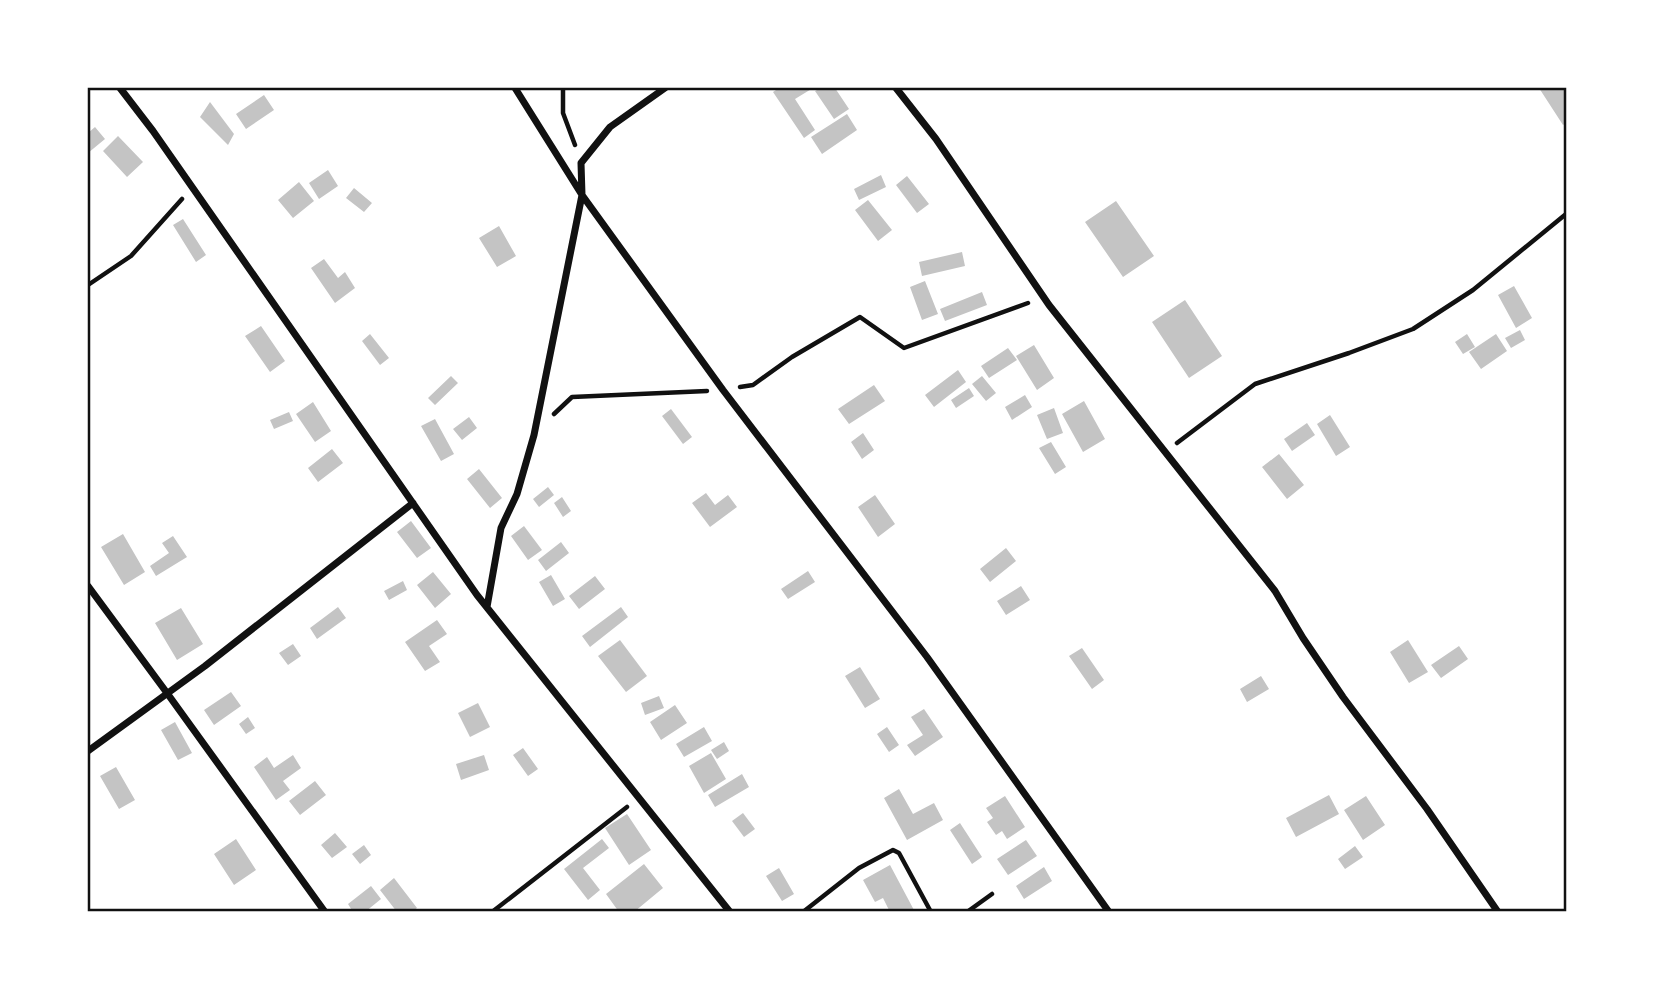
<svg xmlns="http://www.w3.org/2000/svg" width="1654" height="999" font-family="'Archivo Narrow',sans-serif">
<rect width="100%" height="100%" fill="#fff"/>
<!-- building -->
<path fill="#c4c4c4" d="M779,88H813L795,99L815,130L804,138L773,92Z
M821,88H835L849,109L834,119L815,91Z
M1539,88H1566V123L1563,125Z
M264,95L274,110L246,129L236,114Z
M210,102L234,134L228,145L200,117Z
M847,114L857,130L822,154L811,137Z
M95,127L105,139L88,153V133Z
M118,136L143,162L127,177L103,151Z
M328,170L338,186L319,199L309,183Z
M881,175L886,187L859,200L854,189Z
M907,176L929,204L917,213L896,185Z
M299,182L314,201L293,218L278,200Z
M354,188L372,203L364,212L346,198Z
M868,200L892,230L878,241L855,210Z
M1116,201L1154,256L1123,277L1085,222Z
M183,219L206,255L196,262L173,225Z
M499,226L516,256L497,267L479,238Z
M962,252L965,266L922,276L919,262Z
M324,259L338,278L345,272L355,288L335,303L311,268Z
M925,281L938,314L922,320L910,287Z
M1514,286L1532,318L1516,328L1498,295Z
M982,292L987,305L945,321L940,309Z
M1185,300L1222,356L1189,378L1152,322Z
M261,326L285,361L270,372L245,336Z
M1520,330L1525,340L1511,348L1505,338Z
M370,334L389,358L380,365L362,341Z
M1467,334L1475,347L1463,354L1455,342Z
M1496,334L1507,351L1481,369L1469,352Z
M1034,345L1054,378L1037,390L1016,356Z
M1008,348L1017,360L989,378L981,366Z
M958,370L966,382L934,407L925,395Z
M451,376L458,383L435,405L428,398Z
M982,376L996,393L986,401L972,384Z
M874,385L885,401L849,424L838,409Z
M969,388L974,396L956,408L951,400Z
M1025,395L1032,407L1012,420L1005,407Z
M1084,401L1105,439L1083,452L1062,414Z
M313,402L331,431L315,442L296,414Z
M1054,408L1063,433L1047,439L1037,415Z
M671,409L692,437L683,444L662,416Z
M289,412L293,421L274,429L270,420Z
M1330,415L1350,447L1336,456L1317,424Z
M469,417L477,428L462,440L453,429Z
M435,419L454,454L441,461L421,426Z
M1307,423L1315,435L1292,451L1284,439Z
M863,433L874,450L862,459L851,442Z
M1051,442L1066,467L1055,474L1039,448Z
M332,449L343,463L318,482L308,468Z
M1279,454L1304,485L1287,499L1262,467Z
M479,469L502,498L490,508L467,479Z
M548,487L554,495L539,507L533,499Z
M706,493L715,505L728,495L737,507L710,527L692,503Z
M875,495L895,524L878,537L858,507Z
M562,497L571,511L563,517L554,503Z
M411,521L431,548L417,558L397,532Z
M524,526L542,550L528,560L511,536Z
M123,534L145,572L124,585L101,547Z
M173,536L187,557L156,576L150,566L169,553L162,543Z
M561,542L569,553L546,571L538,560Z
M1006,548L1016,561L990,582L980,569Z
M808,571L815,582L788,599L781,589Z
M433,572L451,594L435,608L417,585Z
M551,575L565,599L553,606L539,582Z
M595,576L605,589L579,609L569,596Z
M403,581L407,590L389,600L384,591Z
M1021,586L1030,600L1006,615L997,601Z
M338,607L346,618L317,639L310,628Z
M621,607L628,617L590,647L582,636Z
M181,608L203,644L177,660L155,623Z
M437,620L447,634L429,646L440,662L425,671L405,642Z
M620,640L647,676L626,692L598,656Z
M1408,640L1428,672L1409,683L1390,652Z
M293,644L301,656L288,665L279,653Z
M1459,646L1468,659L1441,678L1431,665Z
M1082,648L1104,680L1092,689L1069,656Z
M860,667L880,699L865,708L845,676Z
M1261,676L1269,689L1247,702L1240,689Z
M231,692L241,706L214,725L204,710Z
M659,696L664,708L645,715L641,703Z
M478,703L490,727L470,737L458,713Z
M675,705L687,723L661,740L650,722Z
M924,709L943,737L915,756L907,745L923,735L911,717Z
M248,717L255,728L246,734L239,724Z
M175,722L192,753L178,760L161,730Z
M704,727L712,741L684,757L676,744Z
M887,727L899,745L889,752L877,734Z
M724,742L729,751L717,759L711,750Z
M523,748L538,769L528,776L513,755Z
M711,753L726,779L704,793L689,766Z
M293,755L301,768L283,781L290,790L276,800L254,767L267,757L274,768Z
M484,755L489,770L461,780L456,764Z
M116,767L135,800L119,809L100,776Z
M742,774L749,787L715,807L708,795Z
M315,781L326,795L300,815L289,801Z
M899,789L913,814L934,803L943,820L907,840L884,798Z
M1329,795L1339,814L1296,837L1286,818Z
M1005,796L1025,827L1007,839L1002,831L996,835L987,822L993,818L986,808Z
M1366,796L1385,825L1363,840L1344,810Z
M743,813L755,829L744,837L732,821Z
M627,814L651,850L629,865L605,828Z
M960,823L982,857L972,864L950,830Z
M335,833L347,847L332,858L321,845Z
M236,839L256,870L234,885L214,854Z
M602,839L609,848L583,868L600,890L588,900L564,869Z
M1026,840L1037,856L1008,875L997,859Z
M364,845L371,855L360,864L352,854Z
M1355,846L1363,857L1345,869L1338,859Z
M644,864L663,888L634,912H619L606,894Z
M890,865L915,912H890L883,898L875,902L863,880Z
M1044,867L1052,881L1024,899L1016,886Z
M779,868L794,894L782,901L766,876Z
M394,878L417,908L412,912H397L380,890Z
M371,886L381,899L365,912H353L348,904Z"/>
<g fill="none" stroke-linecap="round" stroke-linejoin="round">
<!-- path -->
<path stroke="#111" stroke-width="4.5" d="M563,88V113L575,145
M88,285L131,256L182,199
M740,387L753,385L792,357L860,317L904,348L1028,303
M554,414L572,397L707,391
M1177,443L1255,384L1349,353L1413,329L1473,290L1566,214
M492,912L627,807
M803,912L859,868L893,850L899,853L931,912
M967,912L992,894"/>
<!-- minor -->
<path stroke="#111" stroke-width="7" d="M120,88L153,131L477,595L730,912
M515,88L582,195L723,390L927,657L1109,912
M896,88L936,139L1049,305L1275,591L1303,638L1343,697L1427,809L1498,912
M88,586L167,693L325,912
M487,607L501,528L517,494L534,435L582,195L581,163L610,127L665,88
M88,751L205,666L413,503"/>
</g>
<!-- border -->
<rect width="1654" height="999" fill="none" stroke="#ffffff" stroke-width="178"/>
<rect x="89" y="89" width="1476" height="821" fill="none" stroke="#111" stroke-width="2.5"/>
</svg>
